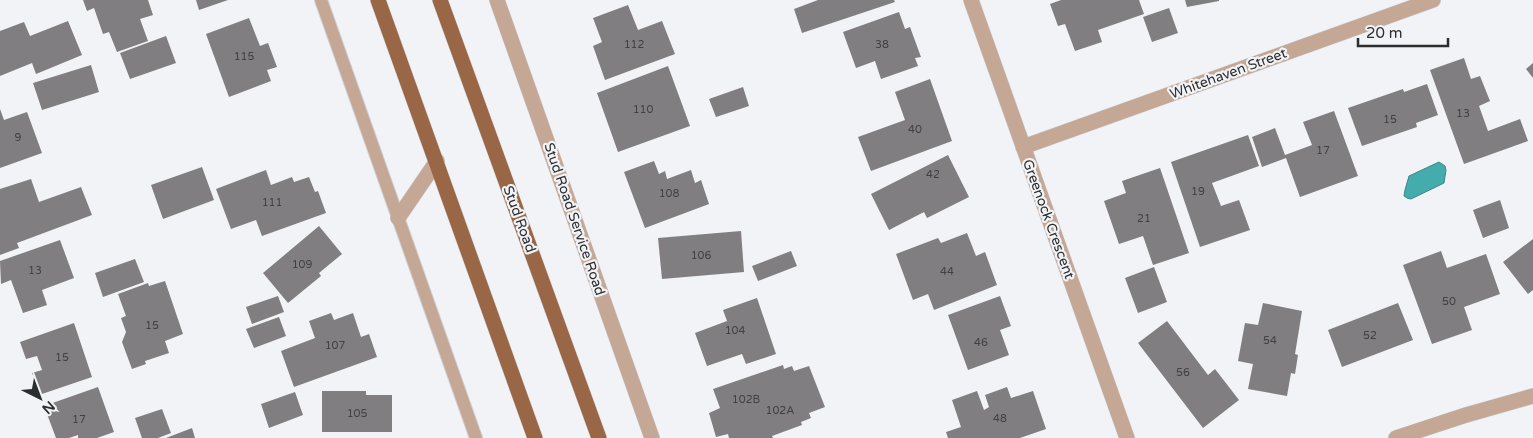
<svg xmlns="http://www.w3.org/2000/svg" width="1533" height="438" font-family="'Varela Round',sans-serif">
<rect width="100%" height="100%" fill="#f1f3f6"/>
<!-- water -->
<path fill="#44acad" stroke="#3d8687" d="M1439,162L1445,166L1446,170L1444,183L1411,199L1407,198L1404,196L1405,190L1409,176Z"/>
<!-- building -->
<path fill="#807e80" d="M83,0H148L153,15L140,19L148,41L117,52L109,32L103,34L94,8L87,11Z
M196,0H228L199,10Z
M818,0H894L895,2L802,33L794,9Z
M1061,0H1139L1144,14L1098,30L1102,42L1075,51L1065,24L1058,26L1050,4Z
M1185,0H1219V1L1187,7Z
M628,5L638,30L662,21L675,54L605,80L593,46L602,42L593,18Z
M1169,8L1178,33L1152,42L1143,17Z
M899,12L905,29L910,27L921,57L915,58L918,66L881,79L875,61L856,68L843,32Z
M249,18L260,46L268,43L277,67L267,70L271,81L229,97L206,34Z
M68,21L82,55L36,74L32,63L0,76V31L24,22L30,36Z
M166,36L176,63L130,79L120,53Z
M1464,58L1471,79L1480,76L1490,101L1479,106L1488,131L1520,119L1528,141L1464,164L1430,70Z
M1533,63V78L1526,69Z
M91,65L99,92L42,110L33,83Z
M668,66L690,126L618,152L597,93Z
M930,79L952,141L871,171L858,137L905,120L895,92Z
M1427,84L1438,115L1416,123L1417,127L1362,146L1348,108L1403,89L1404,92Z
M743,87L749,106L716,117L709,99Z
M0,109L4,120L27,112L42,153L0,168Z
M1334,111L1358,176L1300,197L1286,158L1262,167L1252,137L1275,128L1285,155L1312,145L1303,122Z
M1248,135L1259,166L1212,183L1221,206L1239,200L1250,230L1200,247L1171,162Z
M948,155L969,197L927,218L924,212L889,230L871,194Z
M654,161L659,174L665,171L667,179L691,170L695,183L701,180L709,204L645,228L624,172Z
M202,167L214,200L163,219L151,185Z
M1160,168L1189,253L1153,265L1143,236L1119,244L1104,201L1126,193L1122,181Z
M266,170L271,185L292,177L294,182L309,177L315,192L318,191L326,213L262,236L256,220L231,229L216,189Z
M31,179L39,202L81,187L92,215L17,243L19,248L0,255V189Z
M1500,200L1509,228L1483,238L1473,210Z
M319,226L342,254L319,273L321,276L288,303L263,273Z
M741,231L744,272L662,279L658,238Z
M967,233L976,256L985,252L997,285L934,310L928,294L913,300L896,254L938,238L941,243Z
M1533,239V290L1528,294L1503,262Z
M60,240L74,278L42,290L47,305L23,313L11,280L1,284L0,261Z
M791,251L797,266L758,281L752,266Z
M1441,251L1447,268L1486,254L1500,294L1464,307L1472,330L1432,344L1403,265Z
M135,259L144,282L103,297L95,273Z
M1154,267L1167,302L1138,313L1125,278Z
M165,281L183,334L165,341L169,353L145,361L146,364L132,369L122,342L126,332L121,318L126,316L118,294L148,283L149,286Z
M278,296L284,312L252,324L246,307Z
M1000,296L1011,326L1000,330L1009,355L968,370L948,315Z
M757,298L776,354L746,364L742,354L707,366L695,333L727,321L723,310Z
M1263,303L1302,311L1295,354L1298,355L1295,374L1291,373L1287,396L1248,389L1253,364L1238,361L1245,323L1258,325Z
M1398,303L1413,340L1342,367L1328,330Z
M331,313L334,320L353,313L361,337L369,334L377,357L294,387L281,351L315,338L309,321Z
M279,317L286,336L254,348L246,329Z
M1167,321L1208,375L1215,369L1239,400L1203,428L1138,343Z
M74,323L92,377L39,395L32,373L42,370L37,356L26,359L20,342Z
M783,365L784,369L792,366L794,371L809,366L825,407L809,413L811,418L801,422L802,425L772,436L773,438H729L728,434L716,437L709,413L720,408L713,389Z
M98,387L114,432L97,438H78V435L69,438H56L44,406Z
M1007,387L1011,398L1033,391L1046,429L1020,438H948L946,432L961,427L952,400L977,391L984,410L989,407L985,395Z
M322,391H366V395H392V432H322Z
M295,392L303,415L269,428L261,404Z
M162,409L171,433L158,438H142L135,418Z
M192,428L195,438H166Z"/>
<g fill="none" stroke-linecap="round" stroke-linejoin="round">
<defs>
<path id="lane" d="M321,0L476,438"/>
<path id="street" d="M497,0L652,438
M971,0L1127,438
M1023,147L1433,0
M398,218L437,161
M1396,438L1466,415L1533,396"/>
<path id="primary" d="M378,0L535,438
M440,0L599,438"/>
</defs>
<!-- lane casing -->
<use href="#lane" stroke="#cecfd2" stroke-width="14"/>
<!-- street casing -->
<use href="#street" stroke="#cecfd2" stroke-width="16"/>
<!-- primary casing -->
<use href="#primary" stroke="#cecfd2" stroke-width="16"/>
<!-- lane -->
<use href="#lane" stroke="#c4a795" stroke-width="12"/>
<!-- street -->
<use href="#street" stroke="#c4a795" stroke-width="15"/>
<!-- primary -->
<use href="#primary" stroke="#996646" stroke-width="15"/>
</g>
<g text-anchor="middle" stroke-width="4.5" stroke-linejoin="round" paint-order="stroke">
<!-- number labels -->
<g font-size="11" fill="#414142">
<text x="634" y="48">112</text>
<text x="882" y="48">38</text>
<text x="244" y="60">115</text>
<text x="643" y="113">110</text>
<text x="1463" y="117">13</text>
<text x="1390" y="123">15</text>
<text x="915" y="133">40</text>
<text x="18" y="141">9</text>
<text x="1323" y="154">17</text>
<text x="933" y="178">42</text>
<text x="1198" y="195">19</text>
<text x="669" y="197">108</text>
<text x="272" y="206">111</text>
<text x="1144" y="222">21</text>
<text x="701" y="259">106</text>
<text x="302" y="268">109</text>
<text x="35" y="274">13</text>
<text x="947" y="275">44</text>
<text x="1449" y="305">50</text>
<text x="152" y="329">15</text>
<text x="735" y="334">104</text>
<text x="1370" y="339">52</text>
<text x="1270" y="344">54</text>
<text x="981" y="346">46</text>
<text x="335" y="349">107</text>
<text x="62" y="361">15</text>
<text x="1183" y="376">56</text>
<text x="746" y="403">102B</text>
<text x="780" y="414">102A</text>
<text x="357" y="417">105</text>
<text x="1000" y="422">48</text>
<text x="79" y="423">17</text>
</g>
<!-- street labels -->
<g font-size="14" fill="#2c2d2e" stroke="#f1f3f6">
<text transform="translate(1228 73) rotate(-20)" y="5">Whitehaven Street</text>
<text transform="translate(520 219) rotate(70)" y="5">Stud Road</text>
<text transform="translate(575 219) rotate(71)" y="5">Stud Road Service Road</text>
<text transform="translate(1049 219) rotate(70)" y="5">Greenock Crescent</text>
</g>
</g>
<!-- north arrow -->
<g transform="translate(40 398) rotate(138)" stroke="#f1f3f6" stroke-width="4" paint-order="stroke">
<path d="M0-4L9 19L0 12L-9 19Z" fill="#2c2d2e"/>
<text y="-8" font-size="14" font-weight="bold" text-anchor="middle" fill="#2c2d2e">N</text>
</g>
<!-- scale -->
<path d="M1358 38v8h90v-8" fill="none" stroke="#2c2d2e" stroke-width="2.5"/>
<text x="1366" y="38" font-size="15" fill="#2c2d2e" stroke="#f1f3f6" stroke-width="4" paint-order="stroke">20 m</text>
</svg>
